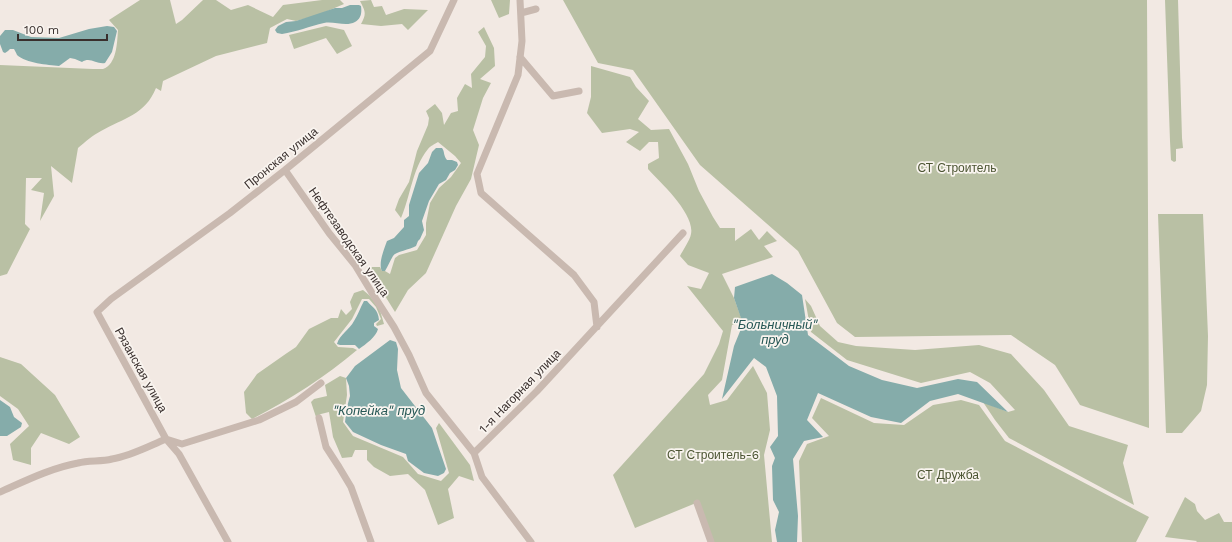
<svg xmlns="http://www.w3.org/2000/svg" width="1232" height="542" font-family="'Work Sans',sans-serif">
<rect width="100%" height="100%" fill="#f2e9e3"/>
<!-- green -->
<path fill="#b9c0a4" d="M140,0H170L176,24L182,20L203,0H216L231,10L248,5L273,17L283,5L322,0H340L344,4L318,15L296,21L287,19L270,28L267,43L216,56L163,81L161,91L156,88C145,115 124,118 101,131C93,135 85,142 78,148L72,183L51,166L54,196L40,221L44,193L31,190L42,178H26L25,224L30,229L7,274L0,276V65L93,69C96,69 100,69 103,69C117,64 117,43 118,30L109,20Z
M371,0L374,7L382,6L386,15L404,9L428,10L408,30L402,24L381,26L361,24C367,13 365,11 360,1Z
M491,0H510L509,14L499,18Z
M563,0H1147L1149,428L1080,405L1055,365L1011,335L855,337L837,323L798,251L700,165L633,70L598,63Z
M1165,0H1178L1182,138L1183,148L1176,149V161L1174,162L1171,160L1170,141Z
M326,26L344,30L352,46L337,54L326,38L294,49L289,35Z
M484,27L494,48L495,66L480,79L491,83L483,98L473,130L479,145L471,179L456,206L426,273L408,290L395,312L367,267H380L382,271H385L390,274L395,258L399,255L417,250L426,235V223L430,203L439,188L451,177L461,163L455,156L438,142C435,144 430,146 428,149C412,169 411,195 401,218L395,210L399,199L409,182L417,151L428,125L429,118L426,111L435,104L442,113L444,125L451,113L458,111L457,98L465,84L472,88L471,74L485,57L486,46L478,32Z
M591,66L630,77L636,87L649,101L638,119L651,130L669,129L688,164L699,191L713,217L720,228H735V241L751,229L759,240L767,231L777,241L764,246L773,257L722,274L734,298L743,323L732,325L722,380L708,395L710,405L727,400L753,366L767,393L770,430L764,455L772,542H711L696,503L635,528L613,475L704,374L719,344L723,331L687,286L701,289L709,273L688,265L680,256C683,250 690,240 691,234C695,214 661,183 648,169V164L659,158L658,142H649L640,151L626,142L639,132L630,129L602,133L587,113L591,97Z
M1158,214H1203L1208,336L1207,385L1201,411L1182,433H1166Z
M363,290L369,295L379,307L384,324L377,326L376,324L381,319L376,307L369,299H362L352,319L334,342L338,347L353,348L357,350C325,377 289,400 252,419L246,413L244,392L257,374L287,353L296,347L309,329L331,318H338L341,309L346,315L352,309L350,302L354,293Z
M805,299L811,306L820,326L838,342L856,346L915,350L979,345L1011,354L1044,390L1069,426L1128,445L1123,463L1134,505L1009,438L995,420L983,402L1008,412L1015,410L990,383L970,372L921,383L847,360L811,332Z
M0,353V357L21,364L55,395L80,437L69,444L41,433L31,448V465L13,460L10,444L29,426L18,409L0,396Z
M340,376L346,378L347,395L343,422L353,436L403,457L418,474L441,481L449,473L436,428L439,423L470,465L474,481L459,476L448,489L454,518L438,525L425,490L408,474L390,476L374,467L367,460V450H355L352,457L342,458L333,437L329,412L321,414L316,417L311,402L314,399L327,396L325,385Z
M821,398L874,423L904,425L933,405L961,400L979,405L1005,441L1149,517L1136,542H802L799,461L807,444L829,436L812,418Z
M1185,497L1195,504L1197,511L1205,520L1219,513L1224,522H1232V542H1196L1197,541L1165,537Z"/>
<!-- water -->
<path fill="#85acaa" d="M350,5H359L361,6C362,13 361,19 355,22C346,27 334,21 324,23C310,26 296,32 282,34L277,33L275,30L278,26L286,22L296,21L335,8H342Z
M107,26L114,27L117,31L112,52L105,63C97,65 90,56 82,62L75,59L70,58L59,66C48,65 26,63 17,55C17,54 14,49 14,49H10L8,51L5,53L3,52L0,44V36L5,30H13L31,37L59,38L89,29Z
M436,148H442C445,152 443,155 447,160H452L457,162L458,165L455,170L450,173L446,180L439,184L429,201L422,221L424,230L420,239L418,241L416,246C410,250 396,251 393,256C390,261 388,266 385,271H382C378,264 384,249 387,241L394,238L404,227V220L409,216V205L419,173L428,163L432,152Z
M772,274L787,283L802,295L808,335L849,366L882,380L917,388L958,379L977,382L1008,412L958,394L930,401L901,423L871,417L818,393L807,420L823,437L804,441L793,459L798,516L797,542H777L775,530L779,512L773,500L772,466L775,458L770,447L778,436L777,396L766,367L754,358L722,399L734,346L743,324L734,298L735,287Z
M364,301H367C373,308 378,309 379,320L374,323V326L378,329C376,337 366,344 359,349L355,345H340L337,344C339,335 350,329 354,321C358,315 360,308 364,301Z
M390,340L396,342L398,349L397,370L401,388L432,428L446,469L444,473L438,476L424,473L408,461L406,454L381,445L353,432L345,422L347,407L350,396L349,386L346,378L355,366Z
M0,400L10,407L14,417L22,423L21,427L7,436H0Z"/>
<g fill="none" stroke-linecap="round" stroke-linejoin="round">
<!-- minor -->
<path stroke="#c9b9b0" stroke-width="7" d="M520,0L522,41L518,75L477,174L481,193L574,275L594,302L597,327
M521,13L536,9
M520,57L553,96L579,91
M285,170L329,233L355,265L372,293L394,327L409,355L426,393L474,453L482,477L531,542
M319,418L326,447L339,467L351,487L371,542
M166,439L182,444L259,420L296,402L321,383
M474,453L537,391L683,233
M0,492C25,481 51,468 78,463C89,460 101,462 112,459C131,456 149,446 166,439
M697,503L711,542
M228,542L179,454L166,439L97,312L111,299L230,213L285,170L430,51L454,0"/>
</g>
<g text-anchor="middle" stroke-width="3.5" stroke-linejoin="round" paint-order="stroke">
<!-- street labels -->
<g font-size="12" fill="#392f2d" stroke="#f9f4ef">
<text transform="translate(281 158) rotate(-39)" y="4">Пронская улица</text>
<text transform="translate(349 242) rotate(55)" y="4">Нефтезаводская улица</text>
<text transform="translate(141 370) rotate(61)" y="4">Рязанская улица</text>
<text transform="translate(520 391) rotate(-46)" y="4">1-я Нагорная улица</text>
</g>
<!-- park labels -->
<g font-size="12" fill="#4c5533" stroke="#f9f4ef">
<text x="957" y="172">СТ Строитель</text>
<text x="713" y="459">СТ Строитель-6</text>
<text x="948" y="479">СТ Дружба</text>
</g>
<!-- water labels -->
<g font-size="13" font-style="italic" fill="#265755" stroke="#f9f4ef">
<text x="775" y="329">"Больничный"<tspan x="775" dy="15">пруд</tspan></text>
<text x="379" y="415">"Копейка" пруд</text>
</g>
</g>
<!-- scale -->
<path d="M18 34v6h89v-6" fill="none" stroke="#392f2d" stroke-width="2"/>
<text x="24" y="34" font-size="12" fill="#392f2d" stroke="#f9f4ef" stroke-width="3" paint-order="stroke">100 m</text>
</svg>
